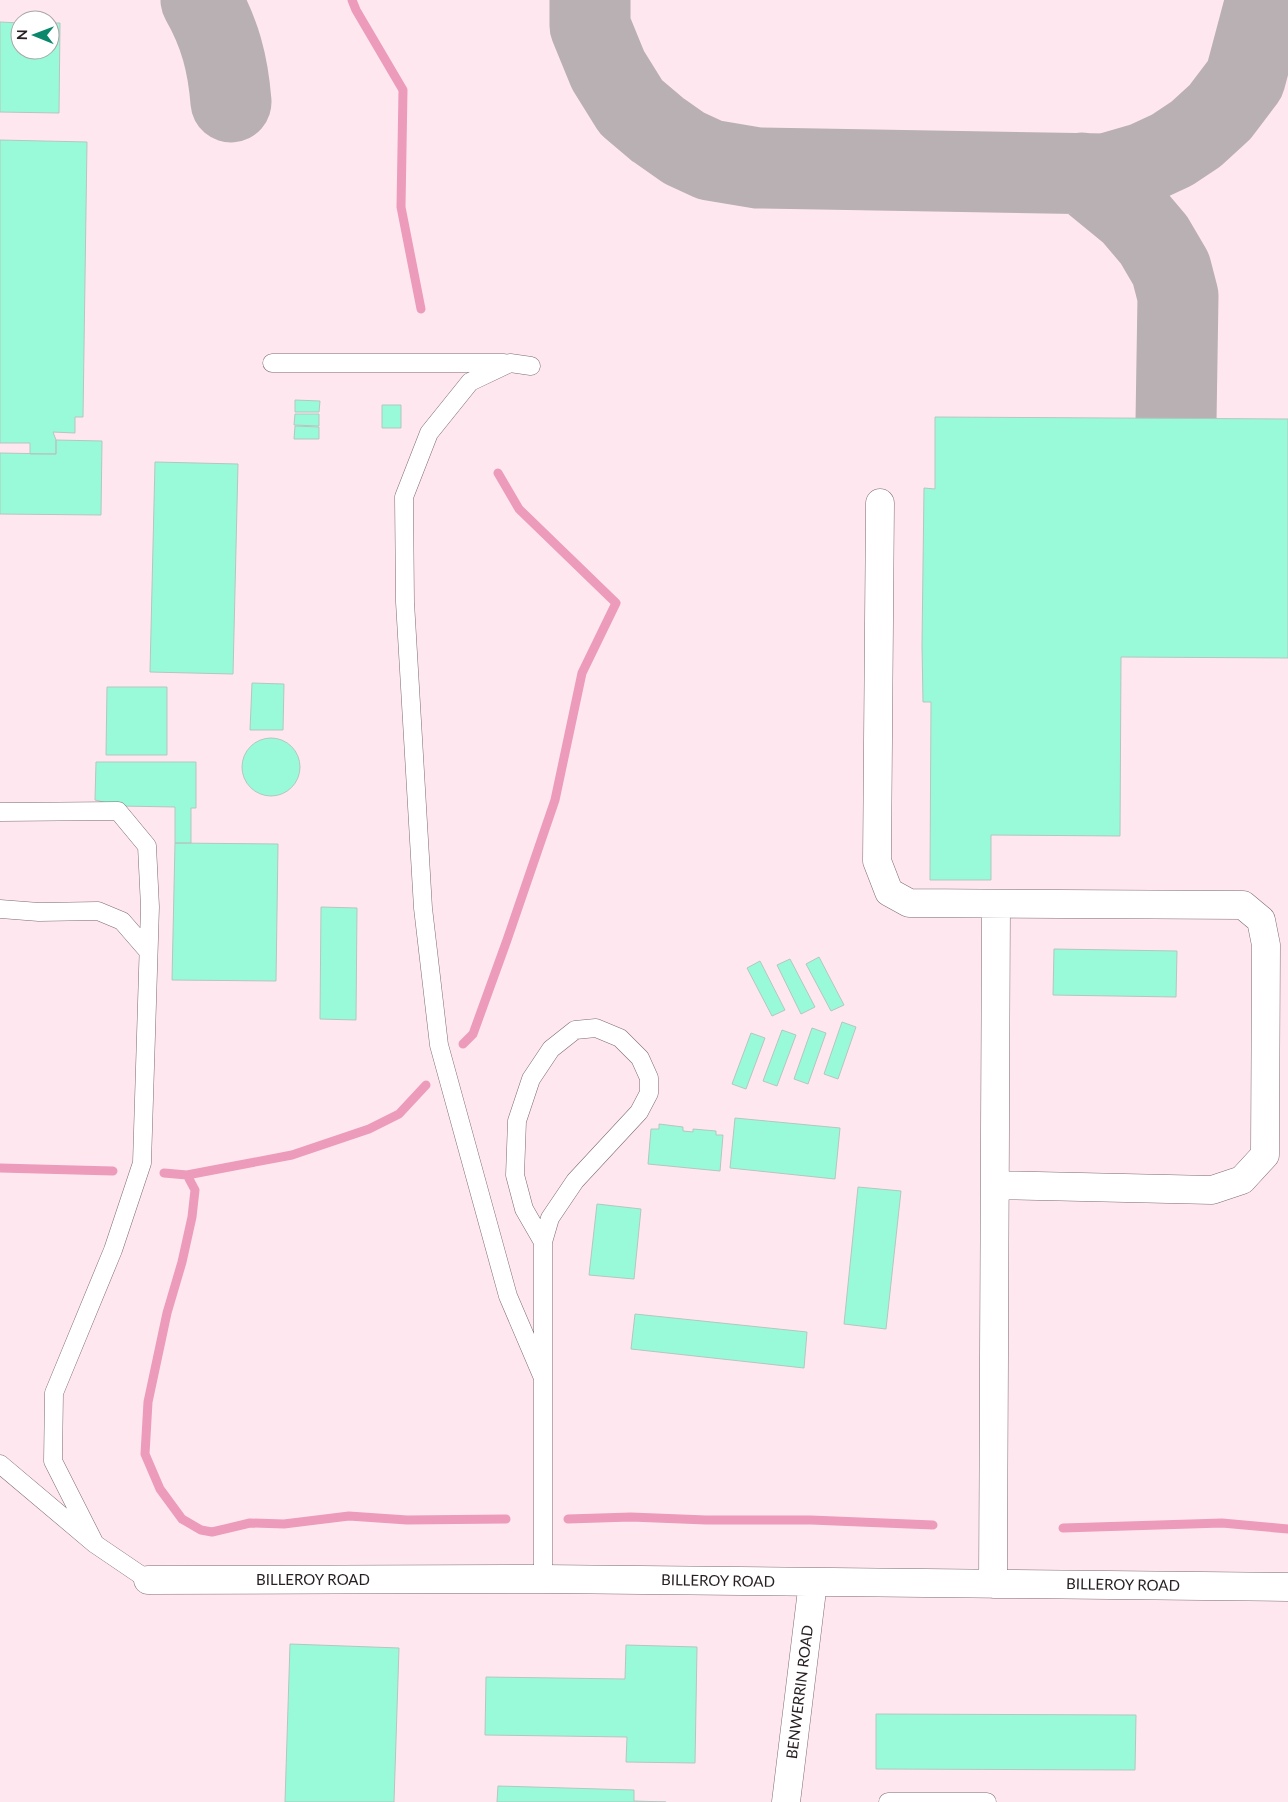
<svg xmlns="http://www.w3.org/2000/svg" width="1288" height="1802" font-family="Lato,sans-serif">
<rect width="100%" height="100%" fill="#fff6f9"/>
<!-- built -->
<path fill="#ffe7ef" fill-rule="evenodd" d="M0,0H1288V1802H0ZM20,20H50V50H20Z"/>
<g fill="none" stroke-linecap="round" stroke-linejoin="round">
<!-- stream -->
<path stroke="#ec9bba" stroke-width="9" d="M352,0L356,10L403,90L401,207L421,309
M463,1044L473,1034L507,940L555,800L582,673L616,603L519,509L498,473
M0,1168L113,1171
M164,1173L187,1175L292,1155L369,1129L399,1114L426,1085
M187,1175L195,1190L192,1217L182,1262L167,1313L148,1402L145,1454L160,1489L182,1519L201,1530L212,1532L250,1523L284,1524L349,1516L407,1520L506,1519
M568,1519L631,1517L706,1520H811L933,1525
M1063,1528L1222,1523L1288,1529"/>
<!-- taxiway -->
<path stroke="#b8b0b3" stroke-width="81" d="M201,0C220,33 228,64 231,102
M590,0V26L608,70L631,107L657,129L684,148L710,160L758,168L1106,174L1144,163L1172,150L1196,134L1220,112L1245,79L1266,0
M1082,173L1132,214L1154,240L1171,269L1178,296L1176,421"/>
</g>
<!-- building -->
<path fill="#99fad9" stroke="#b3c7bf" d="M0,22L20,23V50H50V23H60L59,113L0,112Z
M0,140L87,142L83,417H75V433L53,432L56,440V454H30V443H0Z
M295,400L320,401L319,412H295Z
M382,405H401V428H382Z
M295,414H319V426L294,425Z
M935,417L1288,419V658L1121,657L1120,836L991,835V880H930L931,702H923L922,645L924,488L935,489Z
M295,426L319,427V439H294Z
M56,440L102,441L101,515L0,514V453L56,454Z
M155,462L238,464L233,674L150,672Z
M252,683L284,684L283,730H250Z
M107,687H167V755H106Z
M242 767a29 29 0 1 1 58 0a29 29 0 1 1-58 0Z
M96,762H196V808H191V843H175V807L120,806L95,800Z
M175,843L278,844L276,981L172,980Z
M321,907L357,908L356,1020L320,1019Z
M1054,949L1177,951L1176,997L1053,995Z
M819,957L844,1005L831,1011L806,964Z
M790,959L815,1007L801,1014L777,965Z
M760,961L785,1010L772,1016L747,968Z
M842,1022L856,1027L838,1079L824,1074Z
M812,1028L826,1033L808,1084L794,1079Z
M782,1030L796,1035L777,1086L763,1081Z
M751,1033L765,1038L746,1089L732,1084Z
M735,1118L840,1128L835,1179L730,1168Z
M659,1124L683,1127V1131L693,1132V1129L716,1131V1135H723L720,1171L648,1164L651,1129H659Z
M858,1187L901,1191L886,1329L844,1324Z
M597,1204L641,1209L634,1279L589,1275Z
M635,1314L807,1332L804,1368L631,1349Z
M290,1644L399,1648L394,1802H285Z
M626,1645L697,1647L695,1763L626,1762L627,1737L485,1735L486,1677L625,1679Z
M876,1714L1136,1715L1135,1770L876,1769Z
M498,1786L634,1790V1801L666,1802H497Z"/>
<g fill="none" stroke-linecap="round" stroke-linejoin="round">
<defs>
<path id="lane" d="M272,363H504
M531,366L510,363L470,382L429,433L404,497L405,602L423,908L439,1045L508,1296L543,1378
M0,812L118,811L147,846L150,907L142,1163L113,1250L54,1393L53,1461L95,1544
M0,909L39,912L98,911L122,921L148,951
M543,1242L524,1209L515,1175L517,1121L531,1079L551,1049L575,1030L596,1028L620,1038L640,1058L649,1078V1093L639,1112L575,1181L550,1218L543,1242V1579
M0,1464L95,1544L148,1580
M888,1802H987"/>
<path id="street" d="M880,503L877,861L889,892L909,903L1243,905L1261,920L1266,945L1265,1155L1242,1180L1212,1190L995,1185
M148,1580L543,1579L1288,1587
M993,1584L996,904
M786,1802L813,1582"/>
</defs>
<!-- lane casing -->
<use href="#lane" stroke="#7d6b71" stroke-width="19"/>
<!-- street casing -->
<use href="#street" stroke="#7d6b71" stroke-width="29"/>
<!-- lane -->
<use href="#lane" stroke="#fff" stroke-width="18"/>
<!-- street -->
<use href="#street" stroke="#fff" stroke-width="28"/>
</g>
<g text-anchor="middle" stroke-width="4.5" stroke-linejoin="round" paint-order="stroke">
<!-- street labels -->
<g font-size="15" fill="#271f22" stroke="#fff">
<text x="313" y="1585">BILLEROY ROAD</text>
<text transform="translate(718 1581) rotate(1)" y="5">BILLEROY ROAD</text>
<text transform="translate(1123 1585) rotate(1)" y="5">BILLEROY ROAD</text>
<text transform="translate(800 1692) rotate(-83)" y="5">BENWERRIN ROAD</text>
</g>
</g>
<!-- north arrow -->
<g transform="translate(35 35) rotate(271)"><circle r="24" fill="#ffffff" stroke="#a9a5a7"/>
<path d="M0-4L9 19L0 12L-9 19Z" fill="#0b886b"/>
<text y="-8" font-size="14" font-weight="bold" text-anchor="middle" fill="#271f22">N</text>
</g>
</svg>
